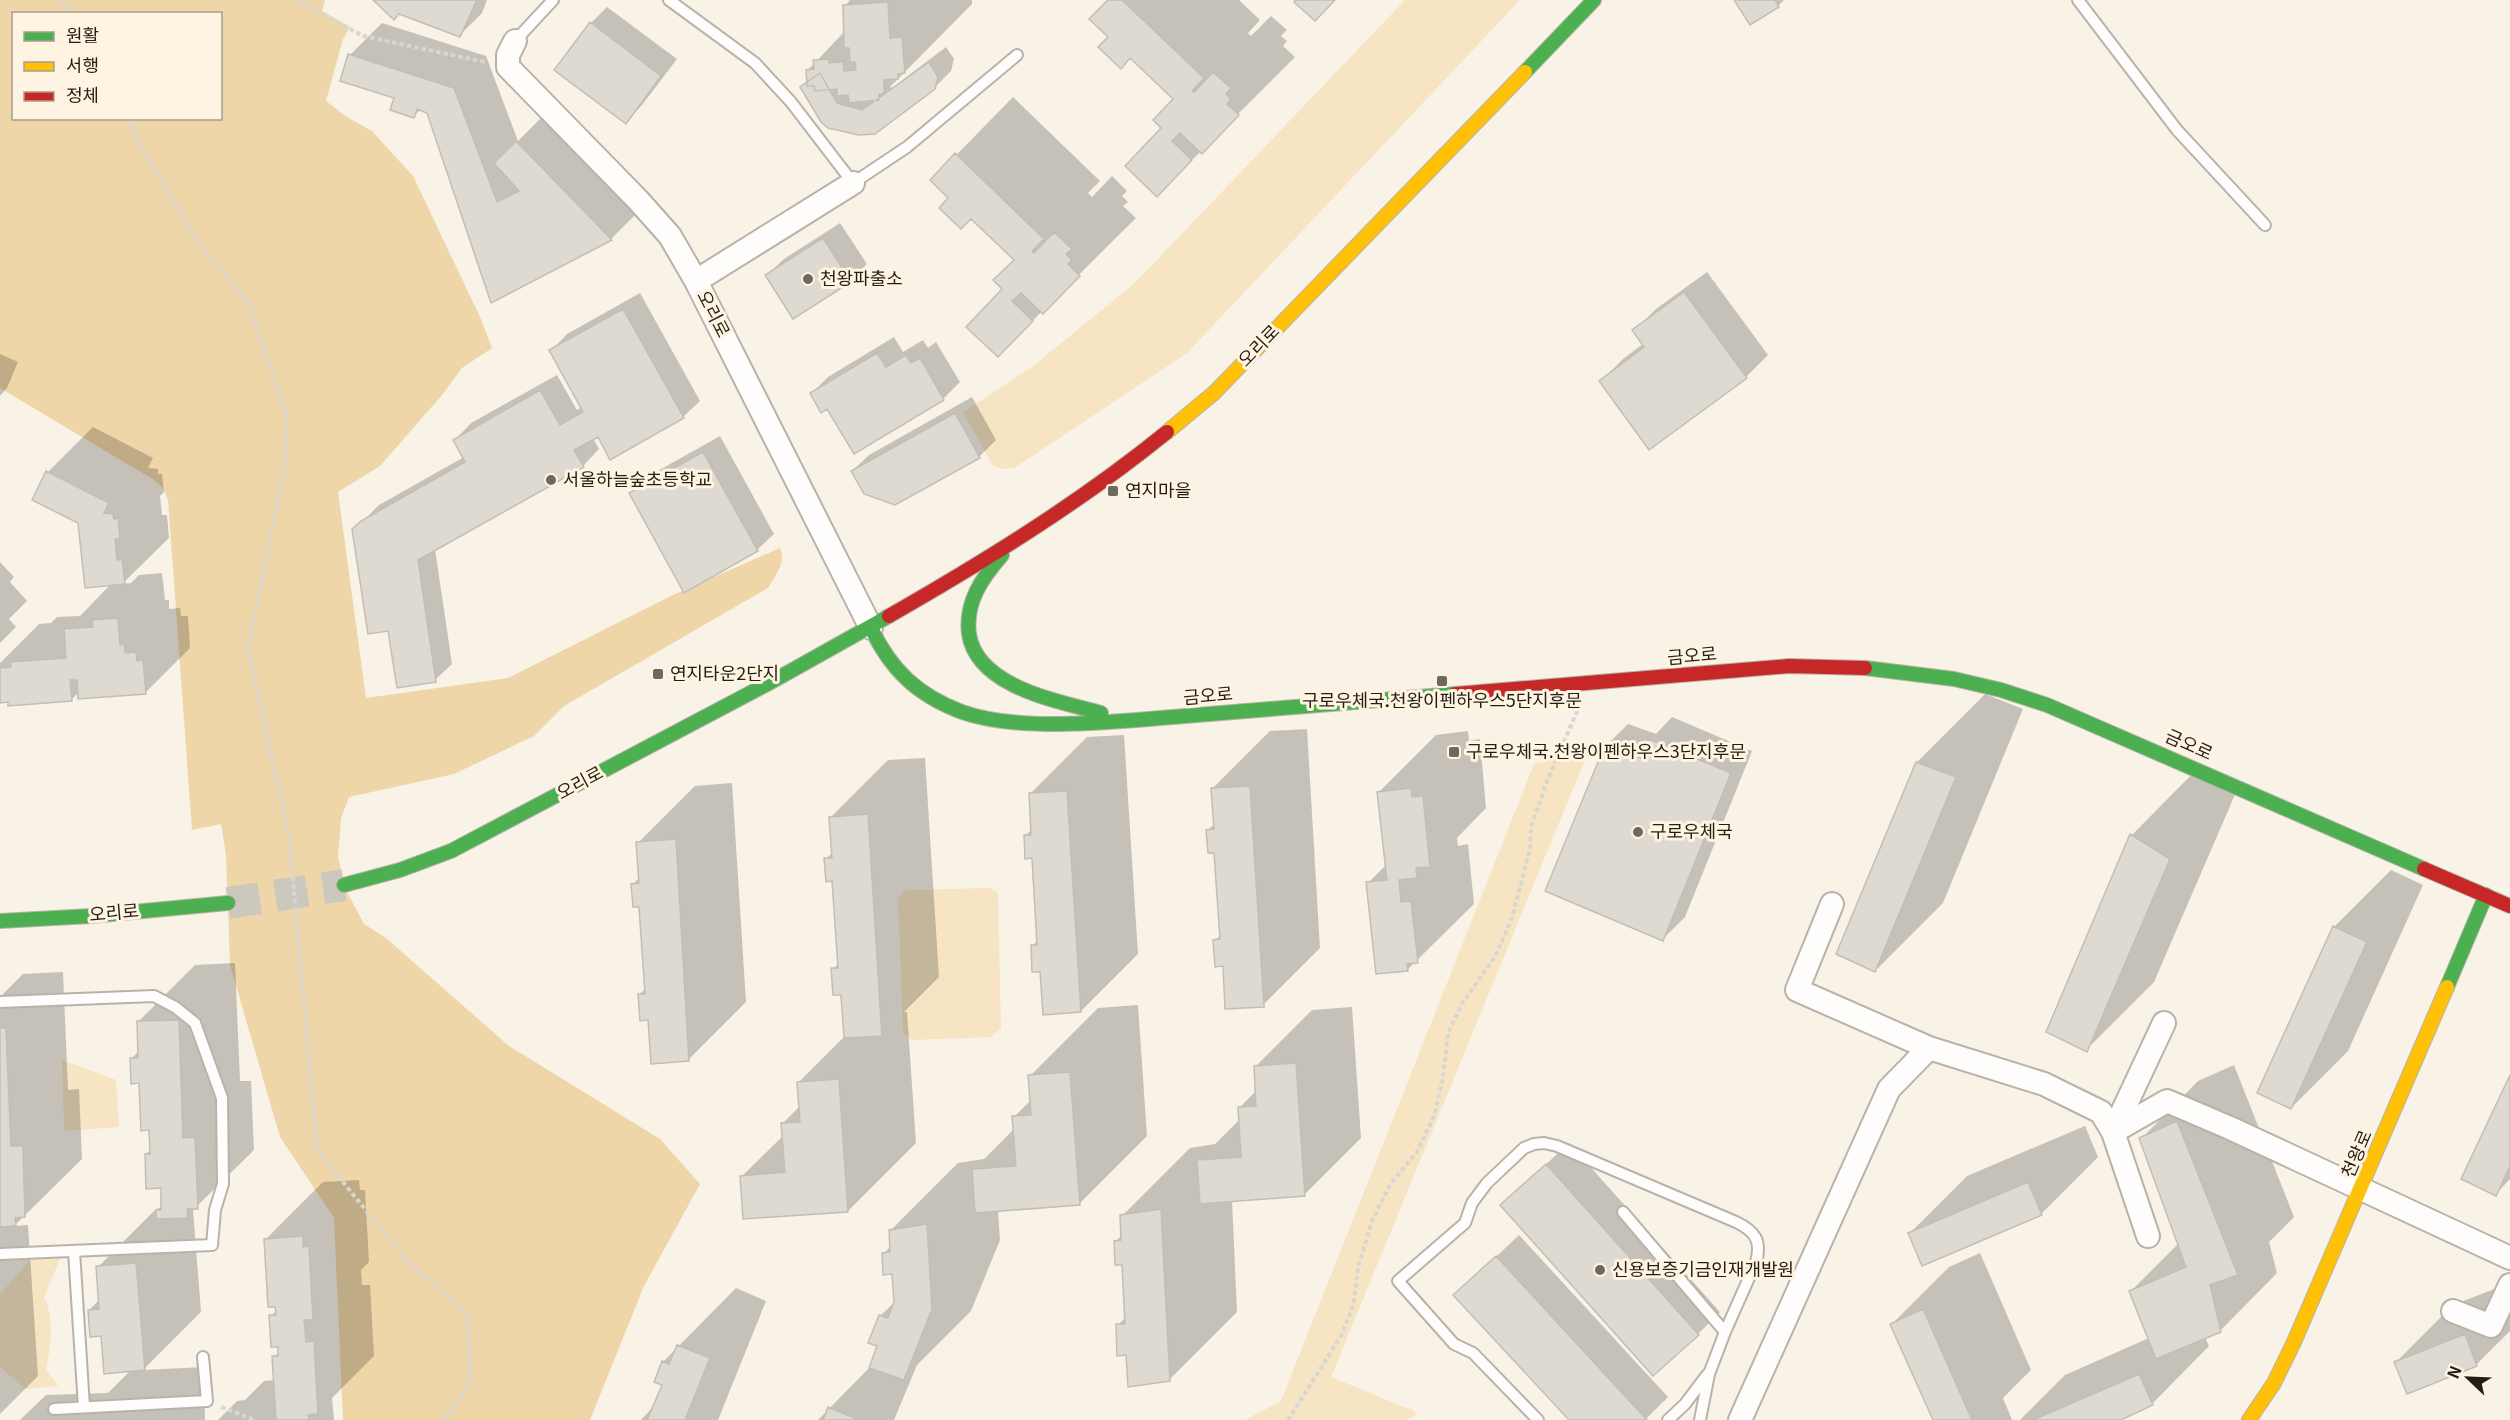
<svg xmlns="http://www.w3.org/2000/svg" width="2510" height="1420" font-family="Georgia,'Noto Sans KR',serif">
<rect width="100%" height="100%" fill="#f8f2e7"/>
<!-- green -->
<path fill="#f6e4c2" d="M1405,0H1520L1187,353L1014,468L1003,469L993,466L963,412L1032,367L1135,283Z
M1589,750L1331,1377L1414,1411L1416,1415L1407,1420H1245L1281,1401L1534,764Z
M990,888L998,893L1001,1028L991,1037L912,1040L903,1033L898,899L906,890Z
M62,1060L116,1080L119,1127L64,1131Z
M63,1252L44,1297C55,1320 51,1345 46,1369L58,1386L25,1389L0,1367V1294L36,1253Z"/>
<!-- forest -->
<path fill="#efd6a8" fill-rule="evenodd" d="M0,0H325L322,11L350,27L343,39L326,101L347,117L372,131L413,176L481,319L492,348L462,368L442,395L380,466L338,492L366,698L508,678L673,595L780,548C787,562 775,576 768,588L564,706L534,736L454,774L349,797L341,818L338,857L345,888L364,924L386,938L509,1046L660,1139L700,1184L644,1286L590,1420H343L334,1218L280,1137L230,965L226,855L221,824L192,830L168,500L163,488L154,480L0,388ZM14,14H220V118H14Z"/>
<!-- shadow -->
<path fill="#0003" d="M375,0H487L482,13L460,35Z
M850,0H972V4L890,87L892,88L946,47L954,59L951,71L934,88L883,127L802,87L808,81L807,71L845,31V6Z
M1110,0H1239L1260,20L1248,33L1251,36L1271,16L1287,30L1281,36L1287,41L1283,46L1295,57L1157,195L1164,128L1175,99L1110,37Z
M1736,0H1784L1778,6Z
M607,7L677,59L642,105L626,122L591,23Z
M382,23L486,56L518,141L549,110L643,207L611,239L492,301L428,111L421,109L414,116L350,55Z
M1013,97L1100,181L1088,193L1092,197L1112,176L1127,191L1122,196L1128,202L1123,206L1136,218L998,355L1004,289L1016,260L932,180Z
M840,223L867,264L850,281L794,317L767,275L784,259Z
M1707,272L1768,355L1746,377L1601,381L1623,359L1644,343L1634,331L1656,309Z
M640,293L700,401L683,417L593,438L599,449L583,466L435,549L452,664L435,680L390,629L354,530L379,505L464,457L455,440L471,423L557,375L577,410L582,407L551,351L567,334Z
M894,337L903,352L923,340L928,348L936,342L960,382L944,398L854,452L828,407L812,393L828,377Z
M0,354L18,362L7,388L0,396Z
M972,397L996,440L979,457L852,471L869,455Z
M93,427L153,458L148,468L158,469V474H162L164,492L160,496L162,515H167L169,538L122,584L131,583L139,575L162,573L165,600H169V609L180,608L181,616H188L190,648L145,693L79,692L71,700L0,701V663L39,624L51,623L57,617L80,616L111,584L80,523L34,499L48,472Z
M720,436L774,534L757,550L631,494L647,477Z
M0,562L14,577L10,582L27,601L9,619L16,627L0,643Z
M1985,694L2023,709L1943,903L1875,971L1838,953L1917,762Z
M1672,717L1752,751L1685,917L1663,939L1606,746L1628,724L1656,734Z
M1307,729L1320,948L1263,1005L1224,964L1215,940L1221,935L1215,851L1208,830L1215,823L1213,788L1270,731Z
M1468,731L1469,741L1480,739L1486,808L1457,838L1458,846L1468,844L1474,904L1407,970L1368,883L1387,864L1379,792L1436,735Z
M1124,735L1138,954L1081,1011L1042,970L1032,946L1038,940L1033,857L1025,836L1032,829L1030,794L1087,737Z
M925,758L939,977L904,1012H907L916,1143L848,1211L742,1176L784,1135L783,1123L800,1106L799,1082L845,1036L842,993L833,969L839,963L834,880L826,859L833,852L831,817L888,760Z
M2199,767L2237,790L2154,982L2086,1050L2132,835Z
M732,783L746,1002L688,1060L649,1019L640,994L646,988L641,905L633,884L640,877L638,843L695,786Z
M2391,870L2423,885L2348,1051L2291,1108L2334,927Z
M235,963L240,1081H251L254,1150L193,1210L201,1312L143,1370L204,1367L205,1420H20L46,1395L108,1393L131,1370L103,1335L89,1310L100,1299L98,1267L155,1210L163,1206L162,1187L146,1154L151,1149V1129L141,1082L131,1059L139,1051L138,1022L195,965Z
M63,972L68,1090L79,1089L82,1159L14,1226L28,1225L38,1376L0,1414V997L23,974Z
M1138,1005L1147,1136L1079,1204L998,1210L1000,1240L971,1311L917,1365L894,1420H818L871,1366L879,1345L880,1316L896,1301L894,1273L883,1254L891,1246L890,1231L958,1163L984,1159L1015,1128L1014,1117L1032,1099L1030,1076L1098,1008Z
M1352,1007L1361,1138L1304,1195L1232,1200L1237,1312L1169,1380L1127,1354L1118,1325L1126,1317L1124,1264L1116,1241L1123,1234L1122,1216L1190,1148L1215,1144L1240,1119L1239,1108L1257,1090L1255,1067L1312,1010Z
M2234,1065L2294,1217L2269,1242L2277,1273L2220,1331L2205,1337L2209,1346L2152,1404L2118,1420H2020L2065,1375L2149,1338L2131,1291L2179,1243L2141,1139L2198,1081Z
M2510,1079V1179L2496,1194Z
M2085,1126L2098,1157L2041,1214L1910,1233L1967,1176Z
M1569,1143L1720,1312L1698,1334L1502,1205Z
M359,1180L360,1190H365L369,1262L361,1270L362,1285H370L374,1356L332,1398L334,1420H218L237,1401L245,1400L264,1381L275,1380L274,1357L280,1351L271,1316L277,1310L266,1239L323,1182Z
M1519,1235L1668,1397L1645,1420H1571L1456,1295Z
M1980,1253L2031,1370L2003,1398L2012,1420H1934L1892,1324L1949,1267Z
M2510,1283V1331L2476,1365L2396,1362L2453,1305Z
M736,1288L766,1301L718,1420H641L654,1406L663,1384V1362Z"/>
<!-- building -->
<path fill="#dfdad1" stroke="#c3beb5" stroke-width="1.5" d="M373,0H477L460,37L399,14L394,20Z
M1108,0H1122L1204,78L1192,91L1194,92L1213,72L1231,88L1226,94L1231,99L1227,104L1239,115L1202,154L1180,133L1172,141L1192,160L1157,197L1125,166L1161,128L1153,120L1173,99L1130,58L1121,69L1098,47L1108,37L1089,19Z
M1295,0H1335L1315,21L1294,2Z
M1734,0H1775L1779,7L1750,25Z
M888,2L890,38L902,37L905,73L898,74V79L884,80V94H879V100L849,103L848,95L837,96V89L815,91L814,86H807L806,70L814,69L813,60L829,59V63L843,62L844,71L856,70L855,62H850L849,48H844L843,5Z
M590,22L661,76L626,124L554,70Z
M348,54L454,88L497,202L519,191L494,163L516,141L612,240L491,303L427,113L417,109L414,118L390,110L394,98L340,81Z
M929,62L938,77L935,89L875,134L859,135L828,128L821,122L800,87L820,73L837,103L862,110Z
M955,153L1044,239L1032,251L1034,253L1054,232L1072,249L1066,254L1072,260L1068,264L1080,276L1043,314L1021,293L1012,301L1033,321L998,357L966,327L1002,289L993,280L1014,260L971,219L961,229L939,208L948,198L930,180Z
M823,238L851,282L793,319L765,275Z
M1684,292L1747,378L1649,450L1599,381L1644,347L1632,330Z
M623,309L684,418L610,460L598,437L574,450L584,467L418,560L436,682L397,688L388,631L368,634L352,529L361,521L465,462L453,440L540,390L560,425L583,412L549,350Z
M877,353L886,367L906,355L911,363L920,358L944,400L854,454L827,409L821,413L810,393Z
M955,413L980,458L895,505L864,494L851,471Z
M703,452L758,551L684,593L629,493Z
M46,471L109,503L104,513L113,514L114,519L118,518L120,538L115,539L117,560L122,559L125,584L85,588L78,523L32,500Z
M118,618L120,645L124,644L125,653L136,652L137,661L143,660L146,694L78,699L77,680H70L72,701L8,706V702L0,703V668L11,667L10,662L66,658L64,629L93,627L92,620Z
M1649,739L1731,773L1663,941L1545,891L1605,745L1641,758Z
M1916,762L1956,777L1875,972L1836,954Z
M1250,786L1264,1007L1225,1009L1223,966L1215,967L1213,940L1220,939L1214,853H1208L1206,830L1214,829L1211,788Z
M1411,788L1412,797L1423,796L1430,867L1416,868L1417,878L1399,880L1401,902L1411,901L1418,963L1407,964L1408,971L1376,974L1366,882L1387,880L1377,792Z
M1067,791L1081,1012L1043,1015L1040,972H1032L1031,945H1037L1032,858L1025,859L1024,835H1031L1029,793Z
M868,814L882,1036L844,1038L841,995H833L831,968H838L832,881L826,882L824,858H832L829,817Z
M2130,834L2170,859L2087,1052L2046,1032Z
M676,839L689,1061L651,1064L648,1020L640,1021L638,994H645L639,907H633L631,884L639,883L636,842Z
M2333,926L2367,942L2291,1109L2257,1093Z
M179,1020L183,1138L195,1137L198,1209H187L188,1218L156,1219V1210H161V1188L146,1189L145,1154H150L149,1130L141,1131L139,1083L131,1084L130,1058H138L137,1021Z
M0,1028H6L11,1146H23L25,1217L15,1218L16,1226L0,1227Z
M1296,1063L1305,1196L1200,1204L1197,1160L1241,1157L1238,1107L1256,1106L1254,1066Z
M1070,1072L1080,1205L975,1213L972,1169L1016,1166L1012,1116L1031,1115L1028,1075Z
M2510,1075V1166L2496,1196L2461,1179Z
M839,1079L848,1212L743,1219L740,1176L785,1172L781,1123L800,1122L797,1082Z
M2177,1121L2238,1275L2210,1285L2221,1332L2156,1359L2129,1291L2186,1267L2139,1138Z
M1546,1164L1699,1335L1653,1376L1500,1205Z
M2028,1182L2042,1215L1922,1266L1908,1233Z
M1161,1209L1170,1381L1128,1387L1126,1355L1117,1356L1116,1324H1125L1122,1265H1115L1114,1241L1121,1240L1120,1215Z
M927,1224L932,1309L904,1380L869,1368L877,1346L868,1343L879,1315L888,1318L894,1302L892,1274L883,1275L882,1253L890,1252L889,1230Z
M303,1236V1247L309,1246L313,1320H304L306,1342L314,1341L318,1414L308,1415L309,1420H276L272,1356H278V1347H271L269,1315H276L275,1307H268L264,1239Z
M1496,1256L1647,1420H1569L1453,1295Z
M136,1263L145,1370L104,1374L101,1336L90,1337L88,1310L99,1309L96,1266Z
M1923,1309L1972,1420H1933L1890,1324Z
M2465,1334L2477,1366L2407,1394L2394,1362Z
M677,1345L710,1358L685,1420H647L662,1385L654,1382L662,1361L669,1364Z
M2139,1374L2153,1405L2121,1420H2033Z
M828,1407L859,1420H823Z"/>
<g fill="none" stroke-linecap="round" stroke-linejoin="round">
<!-- secondary-tunnel -->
<path stroke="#cdc8bd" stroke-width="32" stroke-dasharray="32 16" stroke-linecap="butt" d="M228,903L344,885"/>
<defs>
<path id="lane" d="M669,0L755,63L791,102L853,183L907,147L1017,55
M2078,0L2177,130L2265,225
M515,41L553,0
M0,1002L154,996L175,1007L195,1023L222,1098L223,1184L215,1210L212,1245L0,1254
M1623,1212L1725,1332L1709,1374L1700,1420
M74,1251L84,1407
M54,1409L207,1401L203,1357
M1538,1420L1473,1353L1454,1344L1398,1281L1465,1223L1472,1203L1487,1183L1524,1148L1534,1144L1544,1143L1557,1146L1736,1222C1755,1231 1762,1241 1756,1262L1725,1332
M1668,1420L1685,1404L1707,1375"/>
<path id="street" d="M515,41L508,55V67L638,200L670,236L696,281L871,628
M696,281L853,183
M1832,904L1797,990L1929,1048
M2113,1132L2167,1101L2230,1128L2510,1258
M2113,1132L2164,1023
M2453,1311L2491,1326L2510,1285
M1740,1420L1889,1089L1929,1048L2044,1084L2101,1112L2113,1132L2148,1236"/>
<path id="fast" d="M1525,72L1594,0
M1002,555C982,578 965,602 969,634C977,687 1058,701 1101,713
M871,628C891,670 917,695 962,712C1023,734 1131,720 1197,715C1283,708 1369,701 1455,694
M1865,668L1954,679L2001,690L2047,705L2424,869
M344,885L400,870L451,851L771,682L889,616
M0,921L91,916L228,903
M2447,987L2486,895"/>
<path id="slow" d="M1167,432L1214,393L1525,72
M2249,1420L2274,1383L2294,1342L2447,987"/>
<path id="jam" d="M889,616C985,561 1081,502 1167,432
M1455,694L1789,666L1865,668
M2424,869L2510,906"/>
</defs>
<!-- lane casing -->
<use href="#lane" stroke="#b8b3aa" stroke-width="14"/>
<!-- street casing -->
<use href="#street" stroke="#b8b3aa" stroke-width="26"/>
<!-- fast casing -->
<use href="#fast" stroke="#b8b3aa" stroke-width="16"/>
<!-- slow casing -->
<use href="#slow" stroke="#b8b3aa" stroke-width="16"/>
<!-- jam casing -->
<use href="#jam" stroke="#b8b3aa" stroke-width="16"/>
<!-- path -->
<path stroke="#d8d6d3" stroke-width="4" stroke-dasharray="4.5 3" stroke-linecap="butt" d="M62,0L72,14
M297,0L363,36L485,62
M129,118L138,141L199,244L248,301L287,418L285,465L248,648L289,836L317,1150L408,1262L468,1314L470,1383L444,1420
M221,1407L255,1420
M1288,1420L1341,1336L1353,1306L1358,1268L1372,1221L1391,1183L1417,1152L1434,1116L1443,1078L1448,1033L1463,1002L1495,957L1512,918L1530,849L1531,827L1546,784L1578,709"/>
<!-- lane -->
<use href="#lane" stroke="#fefdfb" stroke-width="10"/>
<!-- street -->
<use href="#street" stroke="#fefdfb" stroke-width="22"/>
<!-- fast -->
<use href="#fast" stroke="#4caf50" stroke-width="14"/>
<!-- slow -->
<use href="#slow" stroke="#ffc107" stroke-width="14"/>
<!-- jam -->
<use href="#jam" stroke="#c62828" stroke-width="14"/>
</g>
<!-- markers -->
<g fill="#6e685f" stroke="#fef4e1" stroke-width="2">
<circle cx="808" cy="279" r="6"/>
<circle cx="551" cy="480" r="6"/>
<rect x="1107" y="485" width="12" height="12" rx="3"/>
<rect x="652" y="668" width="12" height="12" rx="3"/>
<rect x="1436" y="675" width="12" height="12" rx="3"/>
<rect x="1448" y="746" width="12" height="12" rx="3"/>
<circle cx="1638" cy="832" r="6"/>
<circle cx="1600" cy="1270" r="6"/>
</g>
<g text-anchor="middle" stroke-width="6" stroke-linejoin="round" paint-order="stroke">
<!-- poi labels -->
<g font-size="18" fill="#231e16" stroke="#fef4e1" text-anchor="start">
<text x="820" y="285">천왕파출소</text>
<text x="563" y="486">서울하늘숲초등학교</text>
<text x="1125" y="497">연지마을</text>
<text x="670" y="680">연지타운2단지</text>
<text x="1442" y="707" text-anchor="middle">구로우체국.천왕이펜하우스5단지후문</text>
<text x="1466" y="758">구로우체국.천왕이펜하우스3단지후문</text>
<text x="1650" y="838">구로우체국</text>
<text x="1612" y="1276">신용보증기금인재개발원</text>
</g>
<!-- street labels -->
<g font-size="18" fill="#231e16" stroke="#fef4e1">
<text transform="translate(713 314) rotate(63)" y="6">오리로</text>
<text transform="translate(1259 346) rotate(-46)" y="6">오리로</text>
<text transform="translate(1692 656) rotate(-5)" y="6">금오로</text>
<text transform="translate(1208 696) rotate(-5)" y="6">금오로</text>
<text transform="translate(2189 745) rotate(24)" y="6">금오로</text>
<text transform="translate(580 783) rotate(-28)" y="6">오리로</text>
<text transform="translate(114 913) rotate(-5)" y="6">오리로</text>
<text transform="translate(2357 1154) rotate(-67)" y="6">천왕로</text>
</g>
</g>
<!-- legend -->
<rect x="12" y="12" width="210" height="108" fill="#fef4e1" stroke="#a69e90" stroke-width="1.5"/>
<rect x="24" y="32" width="30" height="9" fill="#4caf50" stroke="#a69e90" stroke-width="1.5"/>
<text x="66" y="42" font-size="18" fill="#231e16">원활</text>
<rect x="24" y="62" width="30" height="9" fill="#ffc107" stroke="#a69e90" stroke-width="1.5"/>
<text x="66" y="72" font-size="18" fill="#231e16">서행</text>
<rect x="24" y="92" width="30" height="9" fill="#c62828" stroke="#a69e90" stroke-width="1.5"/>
<text x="66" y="102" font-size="18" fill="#231e16">정체</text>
<!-- north arrow -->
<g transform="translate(2468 1378) rotate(293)" stroke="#fef4e1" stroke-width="4.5" paint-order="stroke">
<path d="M0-4.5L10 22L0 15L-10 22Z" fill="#231e16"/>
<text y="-9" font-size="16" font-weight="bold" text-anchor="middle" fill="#231e16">N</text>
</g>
</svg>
